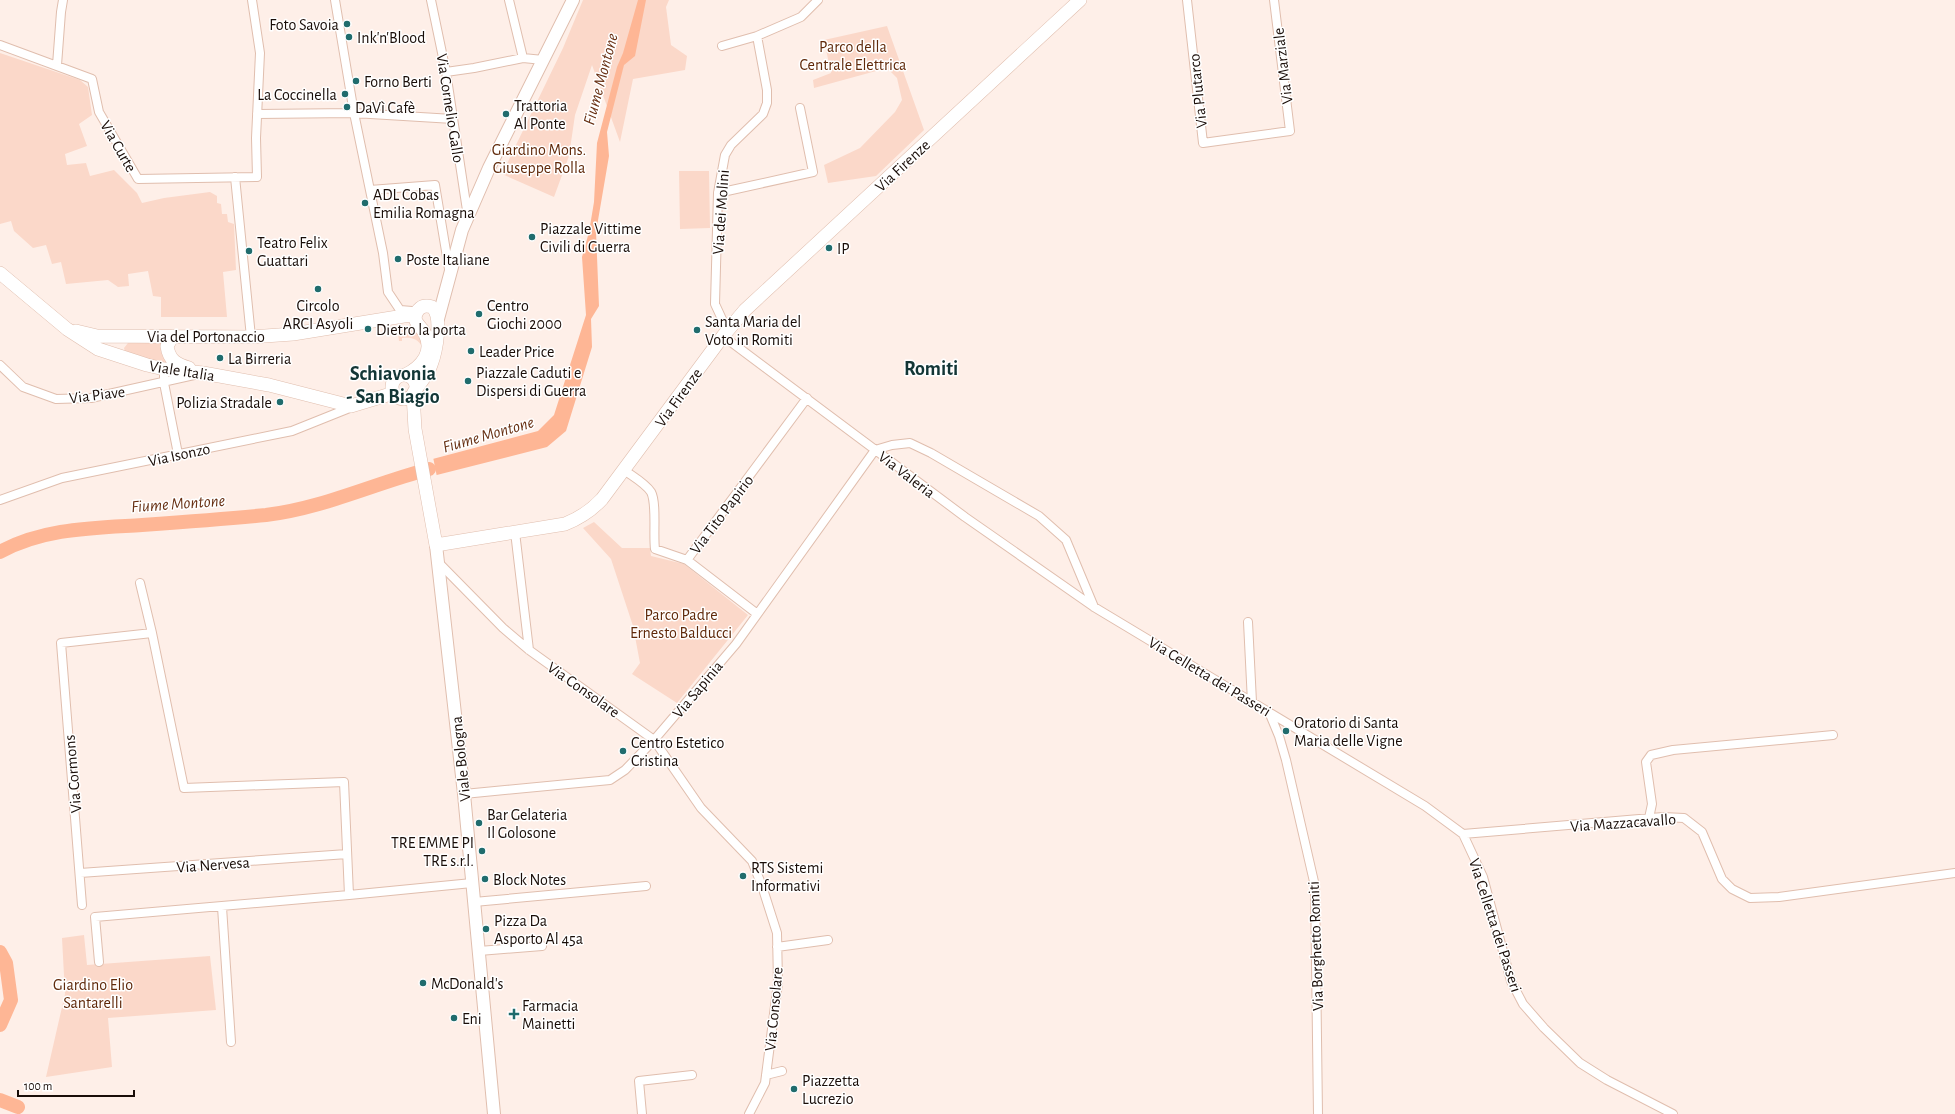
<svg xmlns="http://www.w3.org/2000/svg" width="1955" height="1114" font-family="'Alegreya Sans',sans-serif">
<rect width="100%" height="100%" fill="#feefe8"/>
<!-- green -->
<path fill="#fbd8c9" d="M583,0H669L666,7L671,45L687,56L685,70L633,79L620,142L592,65L575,115L569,156L554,197L502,174L563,48Z
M887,26L924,130L876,176L828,183L824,165L860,148L895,112L902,100L897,78L887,68L814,88L813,80L831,73L824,40Z
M0,53L80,80L88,87L92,115L79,124L87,146L65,154L67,165L86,163L90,176L114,170L137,193L142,203L164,198L210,192L217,196V203L221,204L222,214H227L228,222L234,224L236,270L223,272L227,317H161V297L153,296L148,271L128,274L129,286L118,287L108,280L66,284L61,262L52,264L46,245L33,248L14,231L11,221L0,224Z
M679,171H709L710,228L680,229Z
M397,327L412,328L419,335L423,347C417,339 413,337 402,338V341H399Z
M165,342L174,365L140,358L125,352L124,348L128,343Z
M594,522L622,548H650L651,556L684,564L748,615L677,703L632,674L640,663L633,626L611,559L583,528Z
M84,935L87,965L210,956L216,1010L108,1018L112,1067L46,1077L65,994L62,938Z"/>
<!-- water -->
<path fill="#feb695" d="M638,0H646L635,56L624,65L607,132L609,156L596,232L599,306L591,319L592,347L566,431L547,447L413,481L410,465L538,431L554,415L586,315L582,257L589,232L594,202L597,143L617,67L623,53Z"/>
<!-- pier -->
<path fill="#feefe8" d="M433,457L437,477L413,483L409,463Z"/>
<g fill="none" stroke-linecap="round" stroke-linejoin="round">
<!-- river -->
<path stroke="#feb695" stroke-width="14" d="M0,552C43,528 94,528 142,525C183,522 224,519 266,515C323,508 373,484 429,469
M0,952L6,963L11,1000L0,1025
M0,1100L18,1107"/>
<defs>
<path id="minor" d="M335,0L354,113L383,253L388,292L400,310L412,311
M431,0L446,72L468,217
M509,0L523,58
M1187,0L1203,143L1290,131L1274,0
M0,45L92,79L99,112L138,179L257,177L256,138L260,53L252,0
M722,46L757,36
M57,65L61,12L63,0
M446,72L474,68L523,58L543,60
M257,114L354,113L453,119
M235,177L251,337
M370,190L435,185L449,269
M718,193L813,172L800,108
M727,330L715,304L718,193L725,155L731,145L763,114L767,103V90L757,36L801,17L818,0
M723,336L965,517L1094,607L1425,806L1463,834L1483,877L1511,981L1523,1004L1544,1028L1580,1063L1607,1080L1673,1114
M0,365L23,387L56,399L91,398L194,375
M164,369V383L178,454
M624,470C632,476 645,483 651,492C657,503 653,535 655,549L687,560
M0,500L62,478L292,431L352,407
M515,532L529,650
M439,563L503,628L529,650L654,740L701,808L752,861L762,886L777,933L778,983L765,1083L749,1114
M140,583L152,633
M756,613L687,560L807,398
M1248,622L1252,702
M1269,712L1279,736L1286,760L1315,886L1318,1114
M464,794L610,780L625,770L654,740L736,644L875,450L892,445L910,443L931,453L1039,516L1066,540L1094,607
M1649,818L1652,804L1646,762L1651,755L1673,750L1833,735
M1463,834L1663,817L1684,818L1702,832L1722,879L1732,889L1750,898L1779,897L1955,873
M80,873L347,854
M474,902L646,886
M82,905L61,643L152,633L184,788L344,782L349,895L472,883
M222,907L231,1042
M777,947L828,940
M479,951L542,946
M99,962L95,917L349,895
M766,1075L782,1071
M642,1114L639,1081L692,1075"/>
<path id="secondary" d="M438,319L462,230L489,168L573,0
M436,545L464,794L494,1114"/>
<path id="primary" d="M0,273L67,329L98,349L147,365L164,369L203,373L269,385L351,406L394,393
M76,331L97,336L251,337L293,334L416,314
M173,336L167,346C169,360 176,364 189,368
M405,375C422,367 435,351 424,332C421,327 417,325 415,319C416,309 422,304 432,307C443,316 436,352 431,365C428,374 420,383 414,392
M392 387a12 12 0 1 1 24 0a12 12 0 1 1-24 0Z
M413,394L415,429L436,545L565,524C580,518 591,511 602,499L723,336L745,310L1080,0"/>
</defs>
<!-- minor casing -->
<use href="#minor" stroke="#e0beae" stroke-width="10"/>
<!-- secondary casing -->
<use href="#secondary" stroke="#e0beae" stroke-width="14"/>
<!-- primary casing -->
<use href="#primary" stroke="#e0beae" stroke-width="14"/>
<!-- minor -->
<use href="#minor" stroke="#fff" stroke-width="8"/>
<!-- secondary -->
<use href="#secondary" stroke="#fff" stroke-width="12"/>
<!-- primary -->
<use href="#primary" stroke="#fff" stroke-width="13"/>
</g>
<!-- markers -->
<g fill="#206c6d" stroke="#fff" stroke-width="1.5">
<circle cx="347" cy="24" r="4"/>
<circle cx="349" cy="37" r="4"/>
<circle cx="356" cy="81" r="4"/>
<circle cx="345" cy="94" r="4"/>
<circle cx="347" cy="107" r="4"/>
<circle cx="506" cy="114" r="4"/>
<circle cx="365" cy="203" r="4"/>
<circle cx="532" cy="237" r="4"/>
<circle cx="829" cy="248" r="4"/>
<circle cx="249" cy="251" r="4"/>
<circle cx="398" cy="259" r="4"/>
<circle cx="318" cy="289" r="4"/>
<circle cx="479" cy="314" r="4"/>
<circle cx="368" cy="329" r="4"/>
<circle cx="697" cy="330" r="4"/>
<circle cx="471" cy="351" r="4"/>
<circle cx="220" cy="358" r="4"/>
<circle cx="468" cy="381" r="4"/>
<circle cx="280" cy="402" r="4"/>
<circle cx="1286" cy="731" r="4"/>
<circle cx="623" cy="751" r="4"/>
<circle cx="479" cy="823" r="4"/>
<circle cx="482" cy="851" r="4"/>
<circle cx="743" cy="876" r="4"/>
<circle cx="485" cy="879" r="4"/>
<circle cx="486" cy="929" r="4"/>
<circle cx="423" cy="983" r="4"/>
<path d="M512 1008h4v4h4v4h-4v4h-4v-4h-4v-4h4z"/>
<circle cx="454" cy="1018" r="4"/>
<circle cx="794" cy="1089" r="4"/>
</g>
<g text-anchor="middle" stroke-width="3" stroke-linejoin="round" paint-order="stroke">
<!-- poi labels -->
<g font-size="16" fill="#190d08" stroke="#fff" text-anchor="start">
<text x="339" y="30" text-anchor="end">Foto Savoia</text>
<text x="357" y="43">Ink'n'Blood</text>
<text x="364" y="87">Forno Berti</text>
<text x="337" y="100" text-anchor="end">La Coccinella</text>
<text x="514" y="111">Trattoria<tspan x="514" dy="18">Al Ponte</tspan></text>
<text x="355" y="113">DaVì Cafè</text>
<text x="373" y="200">ADL Cobas<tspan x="373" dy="18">Emilia Romagna</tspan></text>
<text x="540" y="234">Piazzale Vittime<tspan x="540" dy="18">Civili di Guerra</tspan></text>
<text x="257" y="248">Teatro Felix<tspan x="257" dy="18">Guattari</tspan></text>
<text x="837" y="254">IP</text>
<text x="406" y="265">Poste Italiane</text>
<text x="318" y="311" text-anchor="middle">Circolo<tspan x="318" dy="18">ARCI Asyoli</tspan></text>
<text x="487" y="311">Centro<tspan x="487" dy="18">Giochi 2000</tspan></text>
<text x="705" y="327">Santa Maria del<tspan x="705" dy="18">Voto in Romiti</tspan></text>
<text x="376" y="335">Dietro la porta</text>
<text x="479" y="357">Leader Price</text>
<text x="228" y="364">La Birreria</text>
<text x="476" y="378">Piazzale Caduti e<tspan x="476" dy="18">Dispersi di Guerra</tspan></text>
<text x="272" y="408" text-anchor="end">Polizia Stradale</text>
<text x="1294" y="728">Oratorio di Santa<tspan x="1294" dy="18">Maria delle Vigne</tspan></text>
<text x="631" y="748">Centro Estetico<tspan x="631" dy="18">Cristina</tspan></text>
<text x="487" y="820">Bar Gelateria<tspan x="487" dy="18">Il Golosone</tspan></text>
<text x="474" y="848" text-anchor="end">TRE EMME PI<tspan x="474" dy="18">TRE s.r.l.</tspan></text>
<text x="751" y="873">RTS Sistemi<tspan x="751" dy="18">Informativi</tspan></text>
<text x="493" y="885">Block Notes</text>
<text x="494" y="926">Pizza Da<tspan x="494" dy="18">Asporto Al 45a</tspan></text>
<text x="431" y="989">McDonald's</text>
<text x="522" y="1011">Farmacia<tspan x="522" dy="18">Mainetti</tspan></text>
<text x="462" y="1024">Eni</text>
<text x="802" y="1086">Piazzetta<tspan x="802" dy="18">Lucrezio</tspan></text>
</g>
<!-- park labels -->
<g font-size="16" fill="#60290a" stroke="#fff">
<text x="853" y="52">Parco della<tspan x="853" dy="18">Centrale Elettrica</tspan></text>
<text x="539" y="155">Giardino Mons.<tspan x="539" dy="18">Giuseppe Rolla</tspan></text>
<text x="681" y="620">Parco Padre<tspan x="681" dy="18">Ernesto Balducci</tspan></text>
<text x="93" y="990">Giardino Elio<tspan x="93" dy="18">Santarelli</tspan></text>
</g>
<!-- street labels -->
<g font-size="16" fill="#190d08" stroke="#fff">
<text transform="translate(1282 66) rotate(-97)" y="6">Via Marziale</text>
<text transform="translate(1197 91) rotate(-96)" y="6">Via Plutarco</text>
<text transform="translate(451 108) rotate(81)" y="6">Via Cornelio Gallo</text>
<text transform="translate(119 146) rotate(60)" y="6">Via Curte</text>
<text transform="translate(902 165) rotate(-43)" y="6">Via Firenze</text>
<text transform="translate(720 212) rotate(-86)" y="6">Via dei Molini</text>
<text x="206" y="342">Via del Portonaccio</text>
<text transform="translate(182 370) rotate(9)" y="6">Viale Italia</text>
<text transform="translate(97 394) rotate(-7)" y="6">Via Piave</text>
<text transform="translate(678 397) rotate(-54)" y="6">Via Firenze</text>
<text transform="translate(179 454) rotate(-12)" y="6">Via Isonzo</text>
<text transform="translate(907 474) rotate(37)" y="6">Via Valeria</text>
<text transform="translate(721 514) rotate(-53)" y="6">Via Tito Papirio</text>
<text transform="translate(1210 676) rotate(31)" y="6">Via Celletta dei Passeri</text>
<text transform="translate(584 689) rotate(35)" y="6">Via Consolare</text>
<text transform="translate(697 689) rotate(-50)" y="6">Via Sapinia</text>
<text transform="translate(460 759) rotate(-96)" y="6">Viale Bologna</text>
<text transform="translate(72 774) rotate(-95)" y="6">Via Cormons</text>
<text transform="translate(1623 822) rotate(-4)" y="6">Via Mazzacavallo</text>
<text transform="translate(213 864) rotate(-4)" y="6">Via Nervesa</text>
<text transform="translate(1496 925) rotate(72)" y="6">Via Celletta dei Passeri</text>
<text transform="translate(1315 946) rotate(-92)" y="6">Via Borghetto Romiti</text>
<text transform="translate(773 1009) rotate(-85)" y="6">Via Consolare</text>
</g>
<!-- water labels -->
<g font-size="17" font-style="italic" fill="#683013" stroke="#fff">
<text transform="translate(600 79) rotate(-75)" y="6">Fiume Montone</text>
<text transform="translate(488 434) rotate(-16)" y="6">Fiume Montone</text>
<text transform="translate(178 503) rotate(-4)" y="6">Fiume Montone</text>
</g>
<!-- district labels -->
<g font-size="20" font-weight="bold" fill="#133636" stroke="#fff">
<text x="931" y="375">Romiti</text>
<text x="393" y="380">Schiavonia<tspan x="393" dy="23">- San Biagio</tspan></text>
</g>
</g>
<!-- scale -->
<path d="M18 1090v6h116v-6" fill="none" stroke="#190d08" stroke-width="2"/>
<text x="24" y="1090" font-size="12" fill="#190d08" stroke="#ffffff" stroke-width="3" paint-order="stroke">100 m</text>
</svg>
